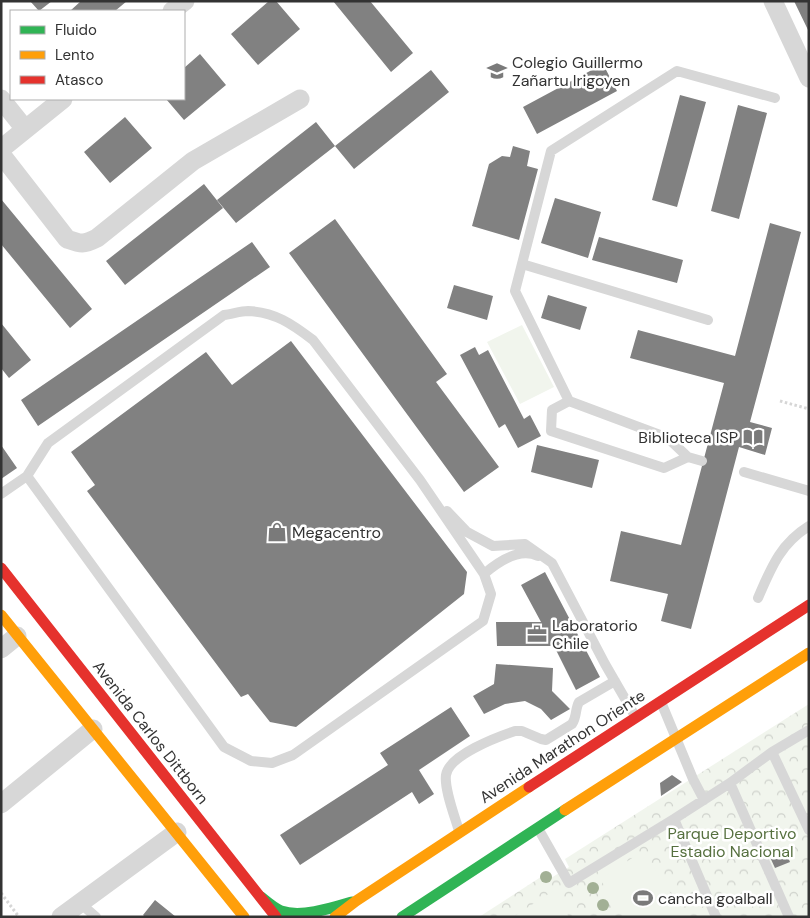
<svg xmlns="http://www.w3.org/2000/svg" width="810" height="918" font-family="'DM Sans',sans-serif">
<defs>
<pattern id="forest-crowns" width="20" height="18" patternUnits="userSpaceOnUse" patternTransform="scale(1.25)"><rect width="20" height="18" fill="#f1f5ed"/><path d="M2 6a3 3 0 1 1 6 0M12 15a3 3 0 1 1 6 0" fill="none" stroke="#cfd2cc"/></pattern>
</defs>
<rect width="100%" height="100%" fill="#fff"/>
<!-- forest -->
<path fill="url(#forest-crowns)" d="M809,704V917H479L547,873L551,878L569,867L565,859Z"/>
<!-- pitch -->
<path fill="#f1f5ed" d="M522,325L554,387L520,404L487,342Z
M643,851L686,917H625L600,879Z
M553,891L569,917H513Z"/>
<!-- building -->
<path fill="#818181" d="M30,1H52L39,11Z
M81,1H127L115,11H70Z
M269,1H276L300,29L258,65L231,34Z
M333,1H370L413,53L391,72Z
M794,1H809V32Z
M200,54L226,85L184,120L166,99H184V68Z
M603,64L617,91L537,134L523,107Z
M431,70L449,92L354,169L335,146Z
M680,95L706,102L677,207L652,200Z
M738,105L767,113L739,219L711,211Z
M125,117L152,148L110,183L84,152Z
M316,122L335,146L236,223L217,200Z
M513,146L530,151L527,166L538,169L519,240L472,226L489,164L502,156L510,157Z
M204,184L223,208L125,285L106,261Z
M555,198L601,212L588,258L541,243Z
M1,199L92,309L70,328L1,244Z
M335,219L447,374L436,382L499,467L464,492L289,253Z
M770,223L801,232L750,422L772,428L765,455L739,447L691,629L661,621L668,594L610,581L621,531L681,545L724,383L630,358L638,330L735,356Z
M599,237L683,260L677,283L592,260Z
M252,242L270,267L38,426L21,400Z
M454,285L493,296L487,320L447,308Z
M548,295L587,307L580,330L541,318Z
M1,323L31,360L9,378L1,368Z
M291,341L467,572L464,594L296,727L270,722L248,694L241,697L87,491L95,485L71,452L206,352L232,385Z
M475,347L479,355L488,350L524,419L530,415L541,436L518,448L505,424L499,428L460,355Z
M1,445L17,468L1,479Z
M537,445L599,460L592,488L531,472Z
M545,572L600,677L576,690L554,646H497L496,622H541L521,585Z
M496,664L553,668L552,691L570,709L551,720L541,709L525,701L505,704L484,714L473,696L494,684Z
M451,707L470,736L419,770L434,794L419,804L412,792L300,865L280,835L388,765L380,753Z
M672,775L682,782L661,796L660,783Z
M784,848L790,862L775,868L769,855Z
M155,900L176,917H145L143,915Z"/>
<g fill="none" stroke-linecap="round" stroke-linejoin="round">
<!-- path -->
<path stroke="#d6d6d6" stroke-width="3" stroke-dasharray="2.5 2.5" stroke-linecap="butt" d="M780,401L809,409
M1,893L19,917"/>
<!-- lane -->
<path stroke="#d7d7d7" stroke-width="10" d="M522,264L708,320
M569,401L552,410L551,431L664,468L688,457
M702,461L688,457L668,438L569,401L515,291L551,151L677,71L775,98
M744,472L809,491
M1,494L27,476L224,747L251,761L272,763L293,755L483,621L491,594L484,574L420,480L313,340C292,324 275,312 248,311C241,311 232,314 224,315L48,443L27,476
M447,511L467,532L493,546L525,544L552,563L605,664L635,716
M484,574C498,562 519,547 538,556
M758,598C771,568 780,544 809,526
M661,702L693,779L704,800
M772,752L809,830
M730,783L789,917
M674,819L716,917
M539,830L569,883L674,819L730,783L772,752L809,730
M459,831C455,817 444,789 446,775C449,755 497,737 515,731H522L541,739L546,740L572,724C577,717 575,709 579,702L615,681
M80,903L96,917"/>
<!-- street -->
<path stroke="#d7d7d7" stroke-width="19" d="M773,1L809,78
M172,11L185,1
M1,99L25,129
M1,149L63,99
M1,154L67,239C81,244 83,245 97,238L193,161L300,99
M1,649L17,636
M1,804L93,729
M61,917L177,832"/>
<!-- fast -->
<path stroke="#30b455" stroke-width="11" d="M261,897C267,902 274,908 281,911C301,918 332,908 352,902
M402,917L565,810"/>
<!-- slow -->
<path stroke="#ff9f0a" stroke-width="11" d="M1,615L244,917
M565,810L809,653
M335,917L356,901L529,787"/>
<!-- jam -->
<path stroke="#e5322d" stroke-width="11" d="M1,568L276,917
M529,787L809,605"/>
</g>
<!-- trees -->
<g fill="#a2b095">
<circle cx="546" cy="877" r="6"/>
<circle cx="593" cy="888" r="6"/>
<circle cx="603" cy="905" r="6"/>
</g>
<!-- icons -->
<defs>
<symbol id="school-bare" viewBox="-9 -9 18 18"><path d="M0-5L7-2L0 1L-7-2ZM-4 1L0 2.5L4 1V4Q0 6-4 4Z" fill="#7a7a7a" stroke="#fff" stroke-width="2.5" paint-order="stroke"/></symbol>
<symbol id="library-bare" viewBox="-9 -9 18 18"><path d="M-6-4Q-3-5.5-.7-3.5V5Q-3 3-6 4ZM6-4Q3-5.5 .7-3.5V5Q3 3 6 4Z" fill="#7a7a7a" stroke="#fff" stroke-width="2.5" paint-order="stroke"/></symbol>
<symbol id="shop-bare" viewBox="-9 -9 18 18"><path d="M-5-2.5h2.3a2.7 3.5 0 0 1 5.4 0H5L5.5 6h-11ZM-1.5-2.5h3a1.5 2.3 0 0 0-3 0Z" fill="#7a7a7a" stroke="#fff" stroke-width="2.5" paint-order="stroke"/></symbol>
<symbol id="office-bare" viewBox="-9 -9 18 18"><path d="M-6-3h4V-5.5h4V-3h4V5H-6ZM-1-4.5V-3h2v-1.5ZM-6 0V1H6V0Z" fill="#7a7a7a" stroke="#fff" stroke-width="2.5" paint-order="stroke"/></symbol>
<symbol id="stadium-bare" viewBox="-9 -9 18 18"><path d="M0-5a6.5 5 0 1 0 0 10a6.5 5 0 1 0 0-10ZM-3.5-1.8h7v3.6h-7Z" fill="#7a7a7a" stroke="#fff" stroke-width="2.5" paint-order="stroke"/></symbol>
</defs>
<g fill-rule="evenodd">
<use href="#school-bare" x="483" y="57" width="28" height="28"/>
<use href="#library-bare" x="739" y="423" width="28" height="28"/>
<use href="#shop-bare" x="263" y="518" width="28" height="28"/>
<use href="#office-bare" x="523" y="620" width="28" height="28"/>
<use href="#stadium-bare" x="629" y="884" width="28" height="28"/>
</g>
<g text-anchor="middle" stroke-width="5" stroke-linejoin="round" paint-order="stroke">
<!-- poi labels -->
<g font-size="16" fill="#333" stroke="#fff" text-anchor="start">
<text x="512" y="68">Colegio Guillermo<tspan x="512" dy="18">Zañartu Irigoyen</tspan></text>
<text x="738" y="443" text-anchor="end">Biblioteca ISP</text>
<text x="292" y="538">Megacentro</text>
<text x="552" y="631">Laboratorio<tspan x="552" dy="18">Chile</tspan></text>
<text x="658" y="904">cancha goalball</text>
</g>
<!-- street labels -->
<g font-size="16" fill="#333" stroke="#fff">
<text transform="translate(151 732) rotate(52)" y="6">Avenida Carlos Dittborn</text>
<text transform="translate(562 746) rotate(-33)" y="6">Avenida Marathon Oriente</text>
</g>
<!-- park labels -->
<g font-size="16" fill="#56703f" stroke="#fff">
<text x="732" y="839">Parque Deportivo<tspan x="732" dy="18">Estadio Nacional</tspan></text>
</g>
</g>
<!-- border -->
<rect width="810" height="918" fill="none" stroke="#333333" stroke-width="5"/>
<!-- legend -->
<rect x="10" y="10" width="175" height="90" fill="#ffffff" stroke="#adadad"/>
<rect x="20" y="26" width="25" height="8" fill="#30b455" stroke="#adadad"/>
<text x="55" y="35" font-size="15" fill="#333333">Fluido</text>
<rect x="20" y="51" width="25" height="8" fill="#ff9f0a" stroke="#adadad"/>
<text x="55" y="60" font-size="15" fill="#333333">Lento</text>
<rect x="20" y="76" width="25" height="8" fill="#e5322d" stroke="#adadad"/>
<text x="55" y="85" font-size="15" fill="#333333">Atasco</text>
</svg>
